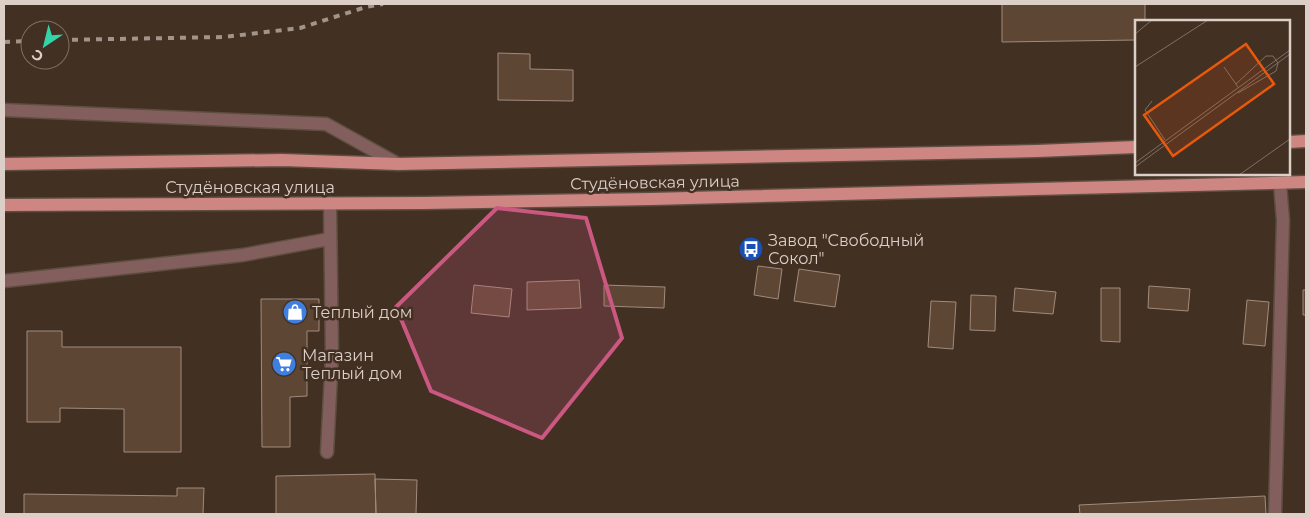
<svg xmlns="http://www.w3.org/2000/svg" width="1310" height="518" font-family="Montserrat,sans-serif">
<rect width="100%" height="100%" fill="#423023"/>
<!-- building -->
<path fill="#5e4634" stroke="#a18b7c" d="M1002,4H1145V21H1136V40L1002,42Z
M498,53L530,54V69L573,70V101L498,100Z
M758,266L782,269L778,299L754,295Z
M799,269L840,275L835,307L794,301Z
M579,280L581,308L527,310V282Z
M474,285L512,289L509,317L471,313Z
M604,285L665,287L664,308L604,306Z
M1149,286L1190,289L1188,311L1148,308Z
M1015,288L1056,292L1053,314L1013,311Z
M1101,288H1120V342L1101,341Z
M1303,290H1306V315H1303Z
M971,295L996,296L995,331L970,330Z
M261,299H319V331H307V396L290,397V447H262Z
M1247,300L1269,302L1265,346L1243,344Z
M931,301L956,302L953,349L928,347Z
M27,331H62V347H181V452H124V409L60,408V422H27Z
M375,474L376,514H276V476Z
M375,479L417,480L416,514H376Z
M177,488H204L203,514H24V494L177,496Z
M1265,496L1266,514H1080L1079,505Z"/>
<g fill="none" stroke-linecap="round" stroke-linejoin="round">
<defs>
<path id="minor" d="M4,110L326,124L398,164
M4,281L243,255L329,239
M327,452L332,355L330,203
M1275,514L1283,220L1280,184"/>
<path id="major" d="M1289,142L1306,141
M4,164L282,160L398,164L1037,151L1136,147
M4,205L424,203L651,199L1306,182"/>
</defs>
<!-- minor casing -->
<use href="#minor" stroke="#5e4d41" stroke-width="15"/>
<!-- major casing -->
<use href="#major" stroke="#5e4d41" stroke-width="15"/>
<!-- minor -->
<use href="#minor" stroke="#825e5c" stroke-width="12"/>
<!-- major -->
<use href="#major" stroke="#cd8682" stroke-width="12"/>
<!-- rail -->
<path stroke="#a2948a" stroke-width="4" stroke-dasharray="6 6" stroke-linecap="butt" d="M60,40L224,37L300,28L366,7L383,4
M4,42L30,41"/>
</g>
<!-- marked area -->
<path fill="#cb5881" fill-opacity="0.2" stroke="#cb5881" stroke-width="4" stroke-linejoin="round" d="M497,208L586,218L622,338L542,438L431,391L396,307Z"/>
<!-- icons -->
<defs>
<symbol id="bus-disc" viewBox="-11 -11 22 22"><circle r="9.5" fill="#1a4fb4" stroke="#423023"/><path d="M-5-6H5V4H4V6H2V4H-2V6H-4V4H-5ZM-3.5-4V0h7V-4ZM-3.5 1.2v1.5H-2V1.2ZM2 1.2v1.5H3.5V1.2Z" fill="#fff"/></symbol>
<symbol id="shop-disc" viewBox="-11 -11 22 22"><circle r="9.5" fill="#3f7fe0" stroke="#423023"/><path d="M-5-2.5h2.3a2.7 3.5 0 0 1 5.4 0H5L5.5 6h-11ZM-1.5-2.5h3a1.5 2.3 0 0 0-3 0Z" fill="#fff"/></symbol>
<symbol id="supermarket-disc" viewBox="-11 -11 22 22"><circle r="9.5" fill="#3f7fe0" stroke="#423023"/><path d="M-6-5.5h2.5l.6 2H6L4.5 2H-2.5L-4.4-4H-6ZM-1.5 3.2a1.3 1.3 0 1 0 .1 0ZM3 3.2a1.3 1.3 0 1 0 .1 0Z" fill="#fff"/></symbol>
</defs>
<g fill-rule="evenodd">
<use href="#bus-disc" x="737" y="235" width="28" height="28"/>
<use href="#shop-disc" x="281" y="298" width="28" height="28"/>
<use href="#supermarket-disc" x="270" y="350" width="28" height="28"/>
</g>
<g text-anchor="middle" stroke-width="5" stroke-linejoin="round" paint-order="stroke">
<!-- street labels -->
<g font-size="16" fill="#dbcfc7" stroke="#423023">
<text transform="translate(655 182) rotate(-1)" y="6">Студёновская улица</text>
<text x="250" y="193">Студёновская улица</text>
</g>
<!-- poi labels -->
<g font-size="16" fill="#dbcfc7" stroke="#423023" text-anchor="start">
<text x="768" y="246">Завод "Свободный<tspan x="768" dy="18">Сокол"</tspan></text>
<text x="312" y="318">Теплый дом</text>
<text x="302" y="361">Магазин<tspan x="302" dy="18">Теплый дом</tspan></text>
</g>
</g>
<!-- overview -->
<g transform="translate(1135 20)">
<rect width="155" height="155" fill="#423023"/>
<path fill="none" stroke="#7f7065" stroke-width="1" d="M0,14L17,0M0,47L73,0M89,47L103,67M101,64L131,36H138L143,43L141,51L103,73M17,81L10,90L30,120M0,143L155,30M0,147L155,34M104,155L155,119"/>
<path fill="#e8590c" fill-opacity="0.15" stroke="#e8590c" stroke-width="2.5" d="M111,24L139,64L38,136L9,95Z"/>
<rect width="155" height="155" fill="none" stroke="#dbcfc7" stroke-width="2.5"/>
</g>
<!-- border -->
<rect width="1310" height="518" fill="none" stroke="#dbcfc7" stroke-width="10"/>
<!-- north arrow -->
<g transform="translate(45 45) rotate(215)"><circle r="24" fill="#423023" stroke="#7f7065"/>
<path d="M0-4L9 19L0 12L-9 19Z" fill="#34d4a8"/>
<text y="-8" font-size="14" font-weight="bold" text-anchor="middle" fill="#dbcfc7">С</text>
</g>
</svg>
